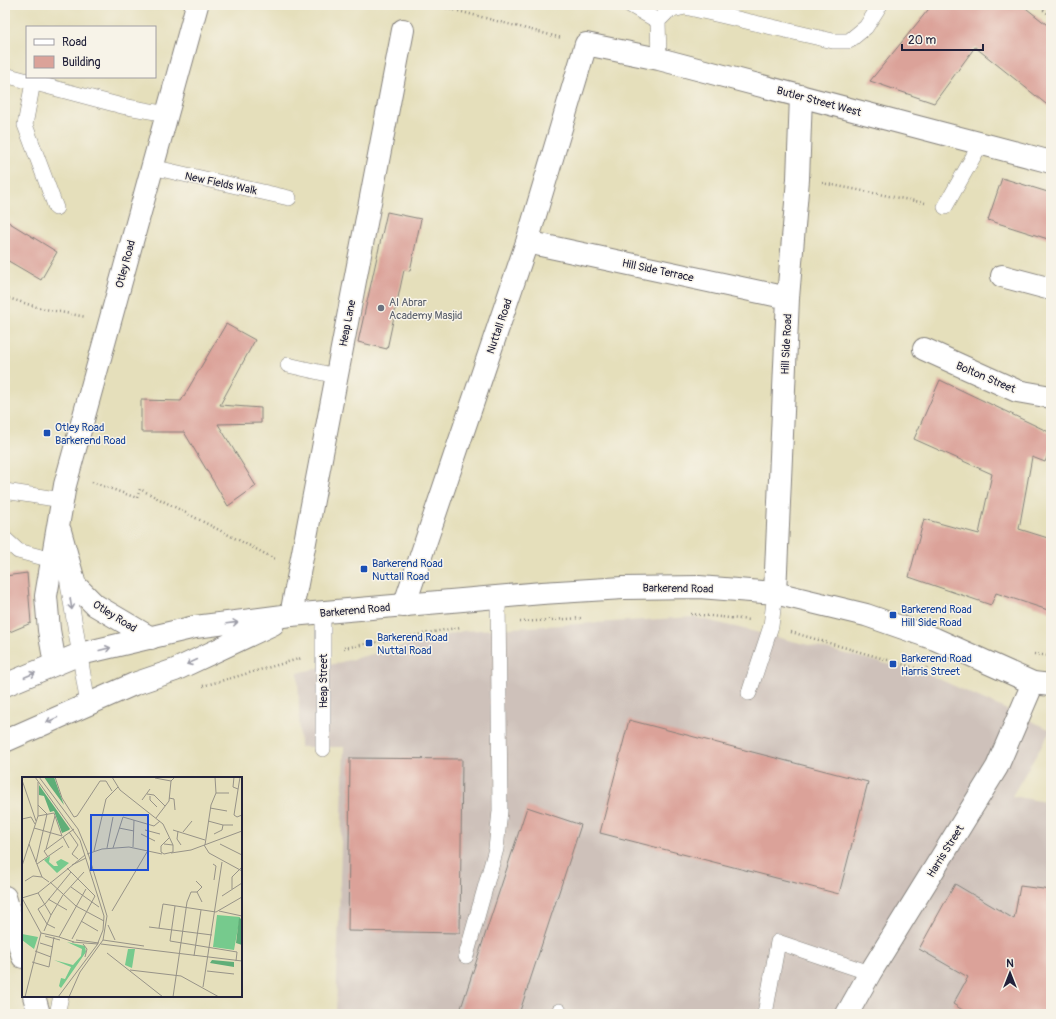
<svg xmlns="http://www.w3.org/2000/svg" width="1056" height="1019" font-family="Pangolin,sans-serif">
<rect width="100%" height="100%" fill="#f7f3e8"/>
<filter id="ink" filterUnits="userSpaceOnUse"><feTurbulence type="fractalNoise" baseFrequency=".025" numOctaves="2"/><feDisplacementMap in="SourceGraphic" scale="8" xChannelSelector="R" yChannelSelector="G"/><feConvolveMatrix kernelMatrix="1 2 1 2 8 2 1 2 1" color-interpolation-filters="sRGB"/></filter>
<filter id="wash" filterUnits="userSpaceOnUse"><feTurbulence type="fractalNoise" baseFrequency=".012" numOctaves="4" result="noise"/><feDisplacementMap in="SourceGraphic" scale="16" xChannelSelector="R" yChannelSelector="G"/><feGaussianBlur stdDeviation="0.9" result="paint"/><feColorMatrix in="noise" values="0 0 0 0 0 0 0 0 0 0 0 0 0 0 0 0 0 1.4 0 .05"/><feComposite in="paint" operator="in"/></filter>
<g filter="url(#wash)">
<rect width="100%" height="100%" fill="#e5dfbb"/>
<!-- industrial -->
<path fill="#cec1ba" d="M694,617L928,674L1051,730L1012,796L1051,803V1014H336L344,747H300L298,673L463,631Z"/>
<g id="blocks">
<!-- building -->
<path fill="#dba299" d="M932,5H1022L1051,28V108L975,47L934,103L870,81Z
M1002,178L1051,193V240L988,220Z
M387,212L421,219L410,271L404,270L387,349L358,342Z
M5,220L57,252L41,280L5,259Z
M226,324L255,340L220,405L261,408V423L218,424L256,486L228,506L184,432H141V400L181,401Z
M940,380L1051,433V448L1045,462L1032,457L1019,529L1051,539V611L996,593L991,605L909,577L924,519L979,534L992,474L914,439Z
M27,573L31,623L5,634V576Z
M629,720L868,782L839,894L600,833Z
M350,758L462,759L460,933L348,931Z
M527,807L581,825L519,1014H459Z
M955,884L1014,919L1020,886L1051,890V1014H969L953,1004L968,977L919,949Z"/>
</g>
</g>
<g filter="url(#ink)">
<use href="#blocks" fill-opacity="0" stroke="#84807b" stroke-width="1"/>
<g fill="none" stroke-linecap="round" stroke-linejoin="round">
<defs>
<path id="service" d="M630,5L658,21
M659,59L658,21L668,11L685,7L833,41H849L866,27L880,5
M5,75L122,106L167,114
M33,82L25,125L56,208
M152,167L289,198
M945,207L981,143
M288,365L336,376
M5,491L62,500
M5,539L18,551L52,560
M67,577L88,705
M323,613V749
M749,693L771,626L775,593
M466,956L496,849L500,811L498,597
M559,1011L560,1014
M57,1014L61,996
M765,1014L778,942L870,973"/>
<path id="minor" d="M527,242L788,298
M1002,276L1051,289
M924,349L1017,391L1051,397
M60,531L75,585L95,605L151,638
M775,593L788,298L798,179L801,96
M404,606L527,242L586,44L659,59L1051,162
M291,615L403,30
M55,664L49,630L46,596L65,485L197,5
M847,1014L870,973L997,767L1033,683"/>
<path id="primary" d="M5,685L80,654L195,627L291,615L542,593L623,588L699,587L775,593L866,615L935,639L1033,683L1051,685
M5,741L134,684L175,670L273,624
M5,897L23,957
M34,996L39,1014"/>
</defs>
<!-- service casing -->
<use href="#service" stroke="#84807b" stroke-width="16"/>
<!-- minor casing -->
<use href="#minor" stroke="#84807b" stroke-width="24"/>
<!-- primary casing -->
<use href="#primary" stroke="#84807b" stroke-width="24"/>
<!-- path -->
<path stroke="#84807b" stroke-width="2.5" stroke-dasharray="1 3" stroke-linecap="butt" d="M435,5L562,38
M1037,5L1051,16
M822,183L925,203
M5,297L40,308L86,317
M92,482L137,498L140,489L277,560
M691,614L750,620
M520,622L582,618
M791,632L926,671L928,662
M344,648L461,627
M1034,654L1051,656
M203,686L302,658"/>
<!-- service -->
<use href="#service" stroke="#fff" stroke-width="15"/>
<!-- minor -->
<use href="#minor" stroke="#fff" stroke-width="22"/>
<!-- primary -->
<use href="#primary" stroke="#fff" stroke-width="22"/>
</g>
<!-- one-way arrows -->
<defs><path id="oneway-shaft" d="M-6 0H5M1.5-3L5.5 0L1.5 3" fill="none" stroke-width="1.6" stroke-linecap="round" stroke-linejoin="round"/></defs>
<g stroke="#9c9ca7">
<use href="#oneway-shaft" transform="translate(71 604) rotate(81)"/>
<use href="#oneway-shaft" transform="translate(232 623) rotate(-7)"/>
<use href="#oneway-shaft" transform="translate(105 649) rotate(-14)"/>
<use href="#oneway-shaft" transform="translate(192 662) rotate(155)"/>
<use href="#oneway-shaft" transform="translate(30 675) rotate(-23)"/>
<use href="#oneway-shaft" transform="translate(52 720) rotate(156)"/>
</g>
</g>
<!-- markers -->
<circle fill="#6b7280" stroke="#f7f3e8" stroke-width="1.5" cx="381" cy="308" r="4"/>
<g fill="#1a4fb4" stroke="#f7f3e8" stroke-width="1.5">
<rect x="43" y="429" width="8" height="8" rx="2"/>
<rect x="360" y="565" width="8" height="8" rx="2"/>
<rect x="889" y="611" width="8" height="8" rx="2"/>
<rect x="365" y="639" width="8" height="8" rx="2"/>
<rect x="889" y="660" width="8" height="8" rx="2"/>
</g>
<g text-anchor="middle" stroke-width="3" stroke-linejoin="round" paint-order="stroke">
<!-- street labels -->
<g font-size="11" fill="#22223b" stroke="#f7f3e8">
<text transform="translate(819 101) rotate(15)" y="4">Butler Street West</text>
<text transform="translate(221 183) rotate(12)" y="4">New Fields Walk</text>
<text transform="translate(125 264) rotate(-75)" y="4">Otley Road</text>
<text transform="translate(658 270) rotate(12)" y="4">Hill Side Terrace</text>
<text transform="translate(347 323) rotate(-79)" y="4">Heap Lane</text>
<text transform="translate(499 326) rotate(-71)" y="4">Nuttall Road</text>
<text transform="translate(786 344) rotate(-87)" y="4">Hill Side Road</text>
<text transform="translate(986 377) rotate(23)" y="4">Bolton Street</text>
<text transform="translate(678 588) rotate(1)" y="4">Barkerend Road</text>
<text transform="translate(355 610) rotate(-5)" y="4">Barkerend Road</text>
<text transform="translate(115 616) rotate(32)" y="4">Otley Road</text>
<text transform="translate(323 681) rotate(-90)" y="4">Heap Street</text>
<text transform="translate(945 851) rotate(-58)" y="4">Harris Street</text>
</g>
<!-- worship labels -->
<g font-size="11" fill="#5b616d" stroke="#f7f3e8" text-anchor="start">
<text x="389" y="306">Al Abrar<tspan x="389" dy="13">Academy Masjid</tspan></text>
</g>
<!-- transit labels -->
<g font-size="11" fill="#164399" stroke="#f7f3e8" text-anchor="start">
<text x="55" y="431">Otley Road<tspan x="55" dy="13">Barkerend Road</tspan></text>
<text x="372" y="567">Barkerend Road<tspan x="372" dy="13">Nuttall Road</tspan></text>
<text x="901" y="613">Barkerend Road<tspan x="901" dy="13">Hill Side Road</tspan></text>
<text x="377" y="641">Barkerend Road<tspan x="377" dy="13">Nuttal Road</tspan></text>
<text x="901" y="662">Barkerend Road<tspan x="901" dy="13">Harris Street</tspan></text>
</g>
</g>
<!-- overview -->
<g transform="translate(22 777)">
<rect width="220" height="220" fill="#e5dfbb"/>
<path d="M28,79L27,85L32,89H36L34,85L39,82L47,86L35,96L22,83ZM195,138L218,140L212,173L191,170ZM0,157L16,160L12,172L0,163ZM45,165L63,169L64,175L39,211L37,209L39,201L43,202L49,190L32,183L51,188L59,179L60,172ZM106,172H113L110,191L103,188Z" fill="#76ca8d"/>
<path d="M22,0H32L42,28L28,9ZM17,8L48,52L47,53L40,56L32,34L28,35L22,19L17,18ZM217,141L220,142V168L214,166ZM190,183L212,185V190L188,186Z" fill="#60ae78"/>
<path fill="none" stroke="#979388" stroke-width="1" d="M13,0L58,63L82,139L81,153L75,168L36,220M17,0L56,52L66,76L85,139L81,163L58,195L47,220M33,0L40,21L52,40L55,39L78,4H84L90,14M90,0L98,13L141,47L151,68M212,0L211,10L216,12M218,0L212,38L215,40L220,38M133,1L149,4M0,3L14,44M194,16H207M125,17L132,18L143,29M128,19V23L135,30M147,21L152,22L153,33M120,23L128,12M188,31L205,34M16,39L32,36L40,59M134,41L147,24L149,4L153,0M0,42L9,40L13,47M186,44L201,48H211M12,51L40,59M97,51L112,54M123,53L138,57M151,53L183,63M156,54L155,62L159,68M47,55L56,68L50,77L56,82M161,55L170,44M119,57L133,64M192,57L200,53L201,48M41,60L47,71M7,67L20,100L27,105M142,67L151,68V75L142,77L139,75V69L147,61M198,67L220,78M182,68L187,76L220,94M183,68L189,28L194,16L193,0M111,70L112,43M85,71L91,40M91,71L101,40L132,49L138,44M24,72L33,39M72,74L84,22L96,10M149,76L169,73L220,54M65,77L80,72L107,70L140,77M26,80L22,74L52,52M14,85L25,37L16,28M15,87L41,69M191,87L194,89L192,103M50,88L64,81M0,89L16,39V5M45,91L73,119L50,162M3,104L11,99L20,100M174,104L180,110L175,115M28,105L54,129L82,144M49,110L77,130M210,112V100L220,90M16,116L29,138L22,154M200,119L220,106M0,121L16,116L63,78M0,121L19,156M26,122L45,133M153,129L148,164L215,175L214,184M90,134L125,75M197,134L220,139M194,135L220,120M29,138L41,118L62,95M59,144L76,154M86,148L93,163M127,150L190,158M33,151L25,147L16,132L23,127L49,95M137,151L141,127L194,135M19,156L37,160M23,159L38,163M54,163L77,166M81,163L122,169M50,165L76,167M52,165L37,160L64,112M18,166L31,170M61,167L65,172L63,180M79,167L220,184M13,174L29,180M85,176L141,220M172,179L179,133M10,185L27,190L32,160M108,193L159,199L197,220M185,194L212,197M181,210L200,85M3,220L19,156M151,220L165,125L169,115H175L180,125"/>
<path fill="#1d4ed8" fill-opacity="0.15" stroke="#1d4ed8" stroke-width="2" d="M69,38H126V93H69Z"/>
<rect width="220" height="220" fill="none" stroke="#22223b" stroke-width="2"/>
</g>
<!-- margin -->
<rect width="1056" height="1019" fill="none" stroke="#f7f3e8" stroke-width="20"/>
<!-- legend -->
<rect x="26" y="26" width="130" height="52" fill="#f7f3e8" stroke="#a29fa3"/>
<rect x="34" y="39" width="20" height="6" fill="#ffffff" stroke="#a29fa3"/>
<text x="62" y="46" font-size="12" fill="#22223b">Road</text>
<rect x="34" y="56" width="20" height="12" fill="#dba299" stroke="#a29fa3"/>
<text x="62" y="66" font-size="12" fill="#22223b">Building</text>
<!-- north arrow -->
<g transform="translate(1010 973)" stroke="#f7f3e8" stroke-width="3" paint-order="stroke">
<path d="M0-3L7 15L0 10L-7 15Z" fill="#22223b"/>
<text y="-6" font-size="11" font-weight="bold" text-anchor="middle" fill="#22223b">N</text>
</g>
<!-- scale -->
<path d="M902 44v6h81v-6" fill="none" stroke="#22223b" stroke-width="2"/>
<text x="908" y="44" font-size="12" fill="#22223b" stroke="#f7f3e8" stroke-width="3" paint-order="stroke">20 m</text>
</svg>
